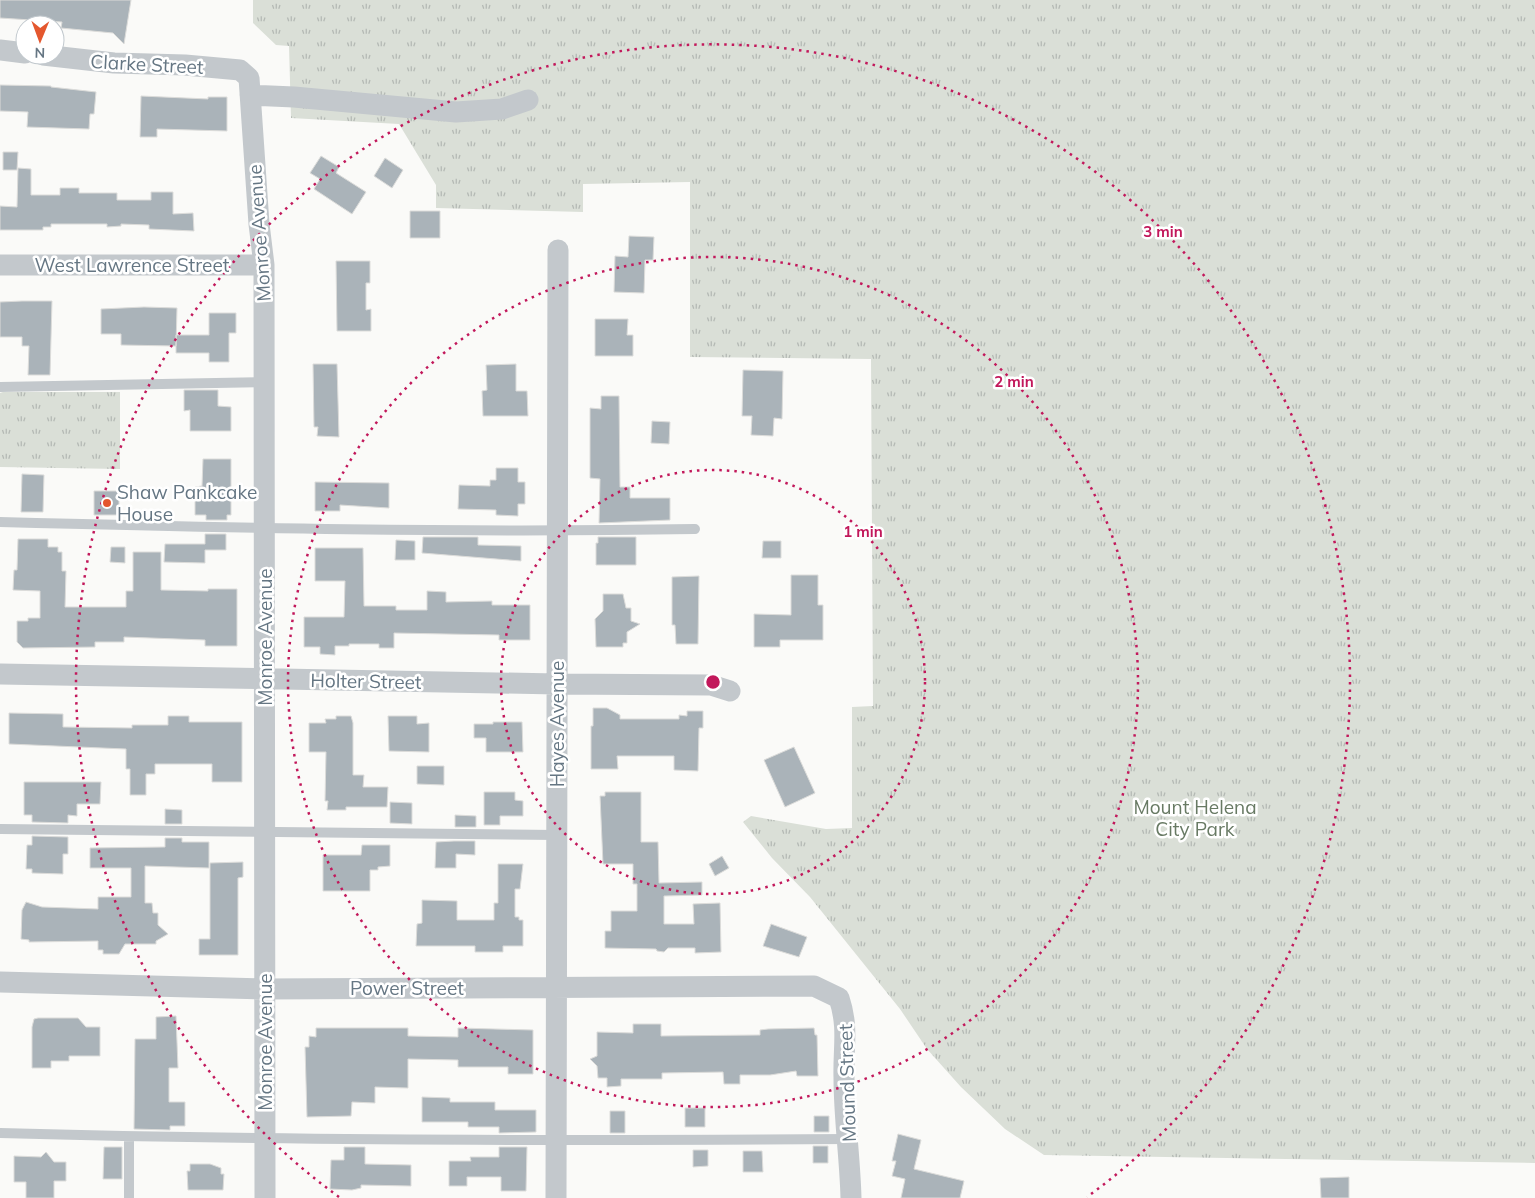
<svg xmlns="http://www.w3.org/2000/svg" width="1535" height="1198" font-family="Mulish,sans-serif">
<defs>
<pattern id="park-tufts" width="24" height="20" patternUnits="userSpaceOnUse" patternTransform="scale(1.25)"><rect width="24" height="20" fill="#dadfd7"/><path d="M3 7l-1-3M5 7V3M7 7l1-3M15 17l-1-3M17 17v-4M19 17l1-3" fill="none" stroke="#b4b9b4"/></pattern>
</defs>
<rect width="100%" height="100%" fill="#fafaf8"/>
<!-- park -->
<path fill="url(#park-tufts)" d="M253,0H1535V1163L1044,1155L1005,1129L961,1087L927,1049L900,1009L810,897L772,858L743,822L751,816L826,829L852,828V707L873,706L871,359L690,357V182L583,184V212L436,208V185L399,124L291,118L289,46L276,45L253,23Z
M3,392H120V469L0,467V393Z"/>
<!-- building -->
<path fill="#aab3b9" stroke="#dcdcda" d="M0,0H131L124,44L113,33L61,28L62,22L0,18Z
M0,85L51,86V87L96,92L94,114H90L89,129L27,127L28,112L0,111Z
M141,96L208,99V97H227V131L157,129V137H140Z
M3,152H18L17,170H3Z
M321,156L339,167L336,173L366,192L352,214L314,189L320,179L310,173Z
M385,158L403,170L392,188L374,176Z
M18,168L31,169V195H60V188H79V193H117V200H151V192H173V214L193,213L194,231L149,229V225L121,224V226L107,227V224H51V227H43V230H0V206L17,207Z
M410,211H440V238H410Z
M629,236L654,237L653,260H645L644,293L614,292L615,256L628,257Z
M336,261H370V283H366V310L371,309V331H337Z
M22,301H52L50,375H28L29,346H22V337H0V302Z
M144,307L177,308L176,346L121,345V334H101V309Z
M209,313H236V333H229V362H209V353H176V335H209Z
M595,319H628L627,335H633V356H595Z
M313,364H337L339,437L317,436L318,427H314Z
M516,364V391H527L528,416H483L482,391L487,390L486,365Z
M743,370L783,371L782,419L774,418L773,436L751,435L752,416H742Z
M184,390H218V406L231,407V431H190V410L184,411Z
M601,396H619L620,487H630V498H670V520L599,523L600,479L590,478V408L601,409Z
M652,421L670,422L669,444L651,443Z
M203,459H231V515H227V520H206V515H195V487L202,486Z
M496,468H518V482H525V504H518V516L496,515V510L458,509L459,485L490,486V480H496Z
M22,474L44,475L43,512H21Z
M315,482L389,483V508L340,505V511H315Z
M94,491H119V515H94Z
M205,534H226V550H205V563L164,562L165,544H205Z
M423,537H478V545L521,546V561L422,553Z
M598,537H636V565H596V543H598Z
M18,539H48V547H58V552H62V571H66L65,607H126V591H133V552H161V590L208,591V589H237V646H205V640L124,637V642H95V647L23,648L17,642V621H28V618H40V591L13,590L14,570H17Z
M396,540L415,541V560H395Z
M763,541H781V558H762Z
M111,547H125V563L110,562Z
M315,548H363L364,606H396V610H427V591L446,592V602L492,601V605H530V640H499V635L394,633V648H379V644H349V646H335V655L320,654V647H304V617H344L345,581H315Z
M791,575H818V605H823V640H780V647H754V614L791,615Z
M699,576L698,644H676L675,625H672V577Z
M603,594H623L626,608H631V621L640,624L627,632V643H623V647H596L595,619L603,611Z
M593,708H607L620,715V719H679V715L687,716V711H703V728H699L698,771L674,770V756H617L618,769H591V726H593Z
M9,713L63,714V727L132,728V725H168V716H189V722H242V782H212V764H155V774H146V795H130V769H126V749L9,744Z
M336,716H351L353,723V775H364L363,787H388L387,807H346V810H327L328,801H325L326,752H309V723H326L325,719H336Z
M388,716H417V724L429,723V752L389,751Z
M493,722H522L523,752H486V738H474V724H493Z
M794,747L815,793L785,807L764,760Z
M417,766H444V785L417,784Z
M24,782H101L100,804H77V816L68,815V823L32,822V815H24Z
M484,792H515V800L523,801V816H500V825H484Z
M605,792H641V842H658L659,883L702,882V895L664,896V924H694L693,904L720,903L721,952L695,953V948H668L664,952L657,951L656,949L605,948V931H611V911H637V884H633V864H603L600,796H605Z
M390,802L412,803V824L390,823Z
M165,809L182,810V824H165Z
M455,815L476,816V827H455Z
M32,836L68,837V854H63V874L32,873V869H26L27,845H32Z
M165,838H182V842H209V868L145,866V903H152L153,913H158V925L168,934L156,941V944H125L119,954H103V950H98V941L29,942V940L21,939L22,910L26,902L42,907L98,909V897H131V868H90V848L165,847Z
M454,841H475V855L456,854V868H435L436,842Z
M362,845H390V866L378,867V870H370V891H323V855H361Z
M722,856L729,868L715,876L709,864Z
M243,862V877L238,878V955H199V939H210V863Z
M498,864H523L520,889H515V917H519V920H523V946H503V952H475V946H416L417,924L422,923V900L457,901V920H494V903H498Z
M771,924L807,937L799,957L763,946Z
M176,1016L178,1068H169V1102H185V1126H170V1130L134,1129L135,1039H156V1017Z
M38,1018H78L86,1027H100V1056H69V1061H51V1068H32V1027L34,1019Z
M633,1024H661V1036L760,1035V1030L768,1029L814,1028L815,1035H817L818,1076H797L796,1071L770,1075H740V1084H724L723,1072L662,1073V1079H621V1086L607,1087V1078H598L597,1066L590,1059L597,1056V1032L633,1033Z
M316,1028H408V1036L458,1037V1028L533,1030V1074H508V1067H458V1060L408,1059V1088L375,1087V1103L352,1102L351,1116L307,1117L305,1047H309V1036L316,1037Z
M422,1097L450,1098V1102H495V1110H536V1132L499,1133V1127H468V1122H422Z
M685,1108H705V1127H685Z
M610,1111H625V1133H610Z
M814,1116H829V1132H814Z
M898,1134L921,1140L914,1169L964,1181L960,1198H901L905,1179L892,1176L896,1161H892Z
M813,1146H828V1163H813Z
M104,1147H122V1179H103Z
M344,1147H365V1164L411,1165V1186L361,1185V1188L352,1190L330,1189L331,1160H344Z
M499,1147H527L526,1191H501V1177H467V1186H449V1161H471L470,1157H499Z
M693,1150H708V1166L693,1167Z
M743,1151H762L763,1172H743Z
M46,1152L54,1162H66V1181H54V1198H26V1182H14V1156L41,1157Z
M190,1164H210L221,1168V1174H224L223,1190H188L187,1171H190Z
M1349,1177V1198H1321L1320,1178Z"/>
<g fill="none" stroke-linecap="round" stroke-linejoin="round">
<!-- service -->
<path stroke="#c3c8cc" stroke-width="10" d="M0,387L264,382
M0,522C232,528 463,533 695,529
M0,829L557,835
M0,1133C283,1141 566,1141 849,1139
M129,1137V1198"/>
<!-- minor -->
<path stroke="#c3c8cc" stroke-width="21" d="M0,50L25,53
M43,55L114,63L185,65L240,70L249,78L259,224L264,265L265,1198
M250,95L294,97L456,112L502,109L528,100
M0,265H264
M0,674L557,684L711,685L730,691
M0,982L265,989L814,986L839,998C849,1028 843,1048 844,1078C844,1118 850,1158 851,1198
M556,1198L558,250"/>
</g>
<!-- distance rings -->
<g fill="none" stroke="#c2185b" stroke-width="2.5" stroke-dasharray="2.5 5">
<circle cx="713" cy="682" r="212"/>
<circle cx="713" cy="682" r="425"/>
<path d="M339 1197A637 637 0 1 1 1087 1197"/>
</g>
<!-- markers -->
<circle fill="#e4572e" stroke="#fff" stroke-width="2" cx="107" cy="503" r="5"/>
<g text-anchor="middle" stroke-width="5" stroke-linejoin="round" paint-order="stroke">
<!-- street labels -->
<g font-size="19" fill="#657683" stroke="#fff">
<text transform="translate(147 64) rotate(3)" y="7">Clarke Street</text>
<text transform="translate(259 233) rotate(-94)" y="7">Monroe Avenue</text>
<text x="132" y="272">West Lawrence Street</text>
<text transform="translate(265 637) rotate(-90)" y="7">Monroe Avenue</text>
<text transform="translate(366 681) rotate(1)" y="7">Holter Street</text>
<text transform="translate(557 724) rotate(-90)" y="7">Hayes Avenue</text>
<text x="407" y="995">Power Street</text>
<text transform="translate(265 1042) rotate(-90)" y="7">Monroe Avenue</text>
<text transform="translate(847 1083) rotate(-92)" y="7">Mound Street</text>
</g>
<!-- poi labels -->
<g font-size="19" fill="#657683" stroke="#fff" text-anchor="start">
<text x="117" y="499">Shaw Pankcake<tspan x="117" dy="22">House</tspan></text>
</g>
<!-- park labels -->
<g font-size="19" fill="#687a64" stroke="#fff">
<text x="1195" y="814">Mount Helena<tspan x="1195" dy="22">City Park</tspan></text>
</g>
</g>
<circle cx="713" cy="682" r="8" fill="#c2185b" stroke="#fff" stroke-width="2.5"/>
<g font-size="15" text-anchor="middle" font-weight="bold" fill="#c2185b" stroke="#fff" stroke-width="5" stroke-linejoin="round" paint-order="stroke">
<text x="1163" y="237">3 min</text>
<text x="1014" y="387">2 min</text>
<text x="863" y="537">1 min</text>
</g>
<!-- north arrow -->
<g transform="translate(40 40) rotate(181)"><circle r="24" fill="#ffffff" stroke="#c1c8cd"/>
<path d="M0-4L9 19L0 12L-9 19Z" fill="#e4572e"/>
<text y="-8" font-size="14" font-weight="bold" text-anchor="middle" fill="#657683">N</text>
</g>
</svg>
